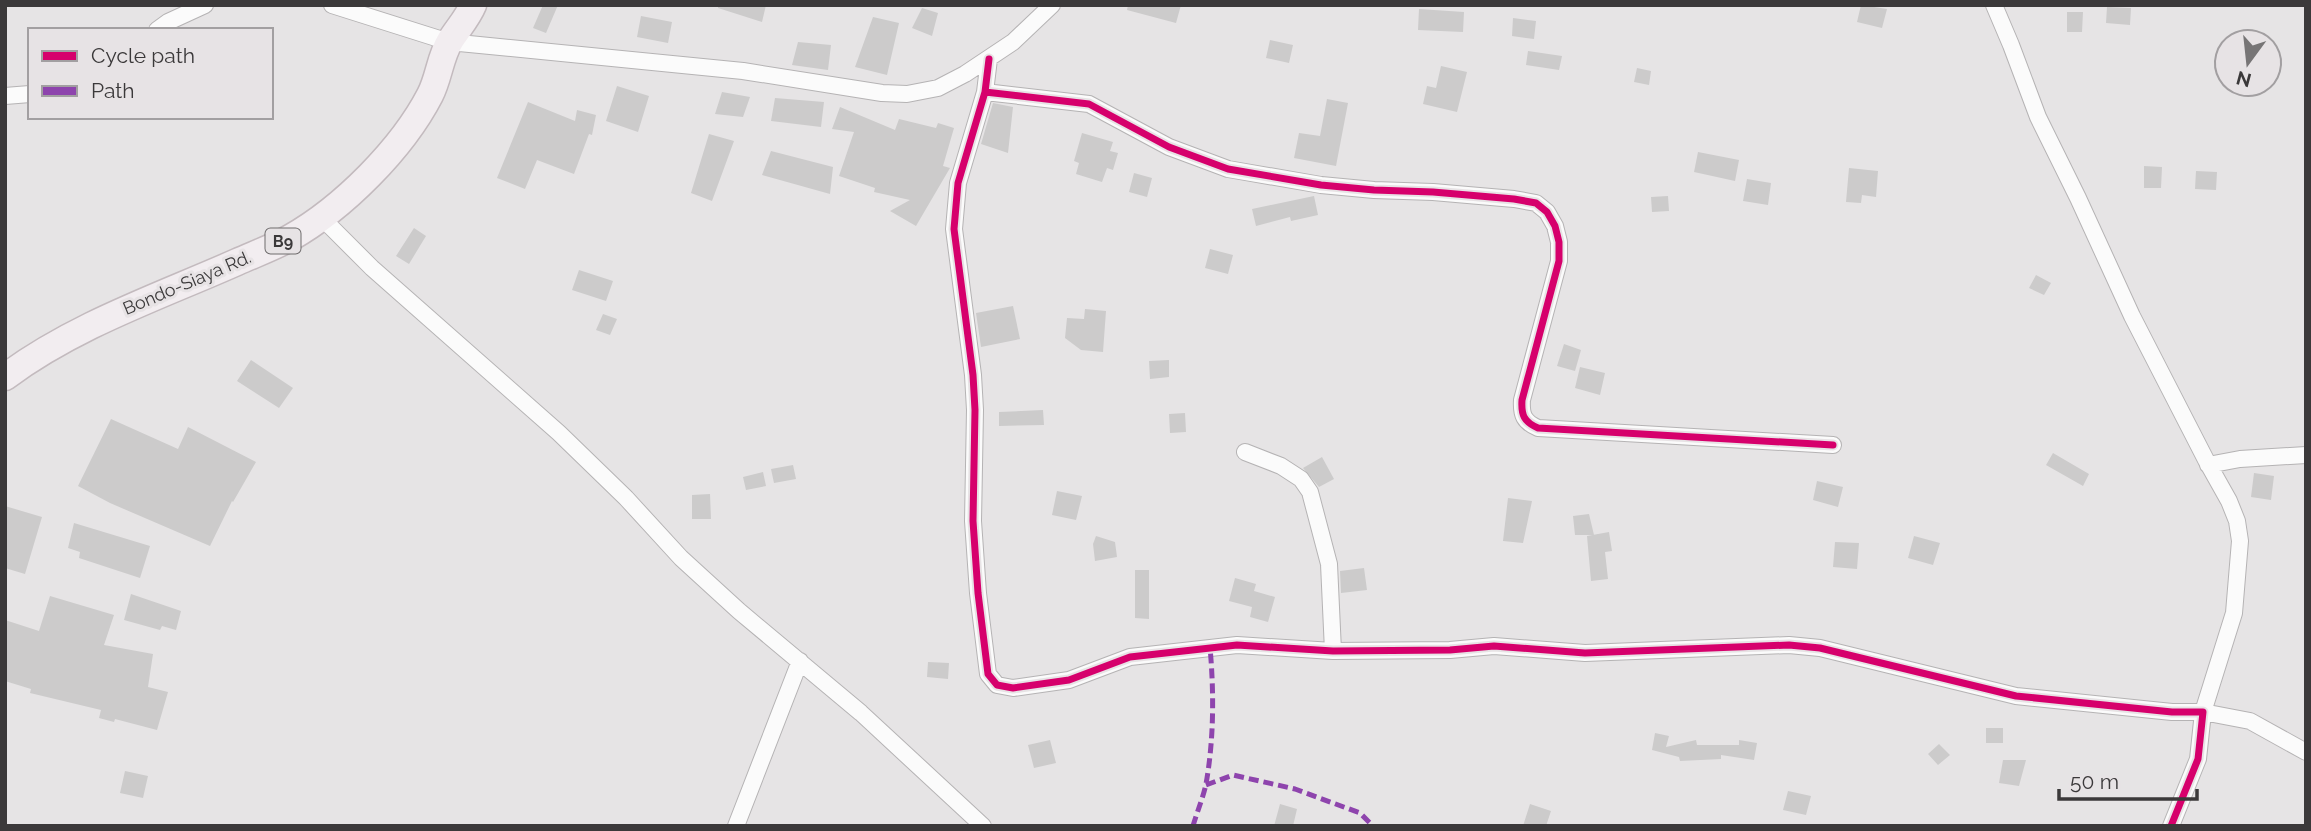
<svg xmlns="http://www.w3.org/2000/svg" width="2311" height="831" font-family="Raleway,sans-serif">
<rect width="100%" height="100%" fill="#e6e4e5"/>
<!-- building -->
<path fill="#cccbcb" d="M543,5H558L546,33L533,28Z
M718,5H766L762,22L718,8Z
M1128,5H1181L1176,23L1127,10Z
M1861,5L1887,9L1882,28L1857,22Z
M2107,7L2131,8L2130,25L2106,23Z
M922,8L938,13L932,36L912,28Z
M1419,9L1464,12L1463,32L1418,30Z
M2067,12H2083L2082,32H2067Z
M641,16L672,22L668,43L637,37Z
M873,17L899,23L887,75L855,67Z
M1513,18L1536,21L1534,39L1512,36Z
M1270,40L1293,45L1289,63L1266,58Z
M798,42L831,45L828,70L792,65Z
M1528,51L1562,56L1559,70L1526,65Z
M1441,66L1467,72L1457,112L1423,104L1427,86L1436,88Z
M1637,68L1651,71L1649,85L1634,82Z
M617,86L649,96L638,132L606,121Z
M722,92L750,97L743,117L715,114Z
M775,98L824,102L821,127L771,121Z
M1327,99L1348,103L1336,166L1294,158L1299,133L1320,136Z
M528,102L575,121L577,110L596,115L592,135L589,134L574,174L537,160L525,189L497,178Z
M993,103L1013,107L1008,153L981,144Z
M840,107L895,130L899,119L936,128L938,123L954,128L943,166L950,168L916,226L890,211L910,200L874,192L875,188L839,176L854,132L832,129Z
M1082,133L1113,142L1110,151L1118,153L1113,170L1107,168L1102,182L1076,174L1079,163L1074,161Z
M709,134L734,141L712,201L691,193Z
M771,151L833,167L830,194L762,175Z
M1698,152L1739,160L1735,181L1694,172Z
M2144,166L2162,167L2161,188H2144Z
M1849,168L1878,171L1876,197L1862,195L1861,203L1846,202Z
M2196,171L2217,172L2216,190L2195,189Z
M1134,173L1152,178L1147,197L1129,192Z
M1747,179L1771,183L1768,205L1743,201Z
M1314,196L1318,215L1291,221L1290,217L1256,226L1252,209Z
M1668,196L1669,211L1652,212L1651,197Z
M414,228L426,236L409,264L396,256Z
M1210,249L1233,255L1228,274L1205,268Z
M579,270L613,281L606,301L572,290Z
M2036,275L2051,283L2044,295L2029,288Z
M1013,306L1020,339L981,347L976,313Z
M1085,309L1106,311L1103,352L1081,350L1065,338L1067,318L1084,319Z
M603,314L617,319L610,335L596,330Z
M1564,344L1581,350L1575,371L1557,366Z
M251,360L293,388L279,408L237,381Z
M1169,360V377L1150,379L1149,361Z
M1580,367L1605,373L1600,395L1575,388Z
M1043,410L1044,425L999,426V412Z
M1185,413L1186,432L1170,433L1169,414Z
M111,419L178,449L188,427L256,462L233,502L232,501L210,546L110,503L78,486Z
M2053,453L2089,474L2083,486L2046,465Z
M1322,457L1334,479L1319,487L1303,468Z
M793,465L796,479L774,483L771,469Z
M763,472L766,486L746,490L743,477Z
M2254,473L2274,476L2271,500L2251,497Z
M1817,481L1843,487L1838,507L1813,500Z
M1057,491L1082,496L1076,520L1052,515Z
M710,494L711,519H692V495Z
M1508,498L1532,501L1523,543L1503,541Z
M5,506L42,517L25,574L5,568Z
M1589,514L1594,535H1575L1573,516Z
M74,523L150,546L140,578L79,558L80,552L68,548Z
M1609,532L1612,551L1605,552L1608,579L1591,581L1587,536Z
M1096,536L1115,542L1117,557L1095,561L1093,544Z
M1914,536L1940,543L1933,565L1908,558Z
M1835,542L1859,543L1857,569L1833,567Z
M1364,568L1367,590L1341,593L1340,571Z
M1135,570H1149V619L1135,618Z
M1235,578L1256,584L1254,591L1275,597L1268,622L1250,617L1252,607L1229,601Z
M131,594L181,611L176,630L162,626L160,630L124,620Z
M50,596L114,615L104,645L153,654L148,687L168,692L157,730L115,719L114,722L99,718L101,710L30,693L31,689L5,681V620L39,631Z
M928,662L949,663L948,679L927,677Z
M1986,728H2003V743H1986Z
M1655,733L1669,736L1666,747L1696,740L1697,745H1739V740L1757,743L1754,760L1721,755V759L1680,761L1679,757L1652,750Z
M1050,740L1056,763L1034,768L1028,745Z
M1939,744L1950,755L1938,765L1928,754Z
M2003,760H2026L2019,786L1999,783Z
M125,771L148,776L143,798L120,793Z
M1788,791L1811,796L1806,815L1783,810Z
M1280,804L1297,809L1293,826H1274Z
M1530,804L1551,811L1546,826H1523Z"/>
<g fill="none" stroke-linecap="round" stroke-linejoin="round">
<defs>
<path id="minor" d="M332,5L449,42L743,71L882,93L907,94L938,88L965,74L1013,42L1052,5
M1994,5L2011,45L2038,117L2078,198L2132,316L2206,460L2229,501L2237,521L2240,541L2234,613L2203,712L2250,721L2306,752
M157,30L168,22L205,5
M989,59L985,92L958,183L954,229L973,375L975,410L973,521L978,593L988,674L997,685L1013,688L1069,680L1130,657L1237,645L1333,651L1450,650L1494,646L1585,653L1789,645L1820,648L2016,696L2172,712H2203L2198,759L2171,826
M985,92L1089,104L1169,147L1228,169L1321,185L1374,190L1433,192L1514,199L1536,203L1547,212L1555,226L1559,242V261L1522,400C1521,415 1524,422 1538,428L1833,445
M5,96L30,94
M322,218L372,268L559,433L626,498L681,558L739,611L861,713L983,826
M1245,452L1281,466L1301,479L1310,492L1329,564L1333,651
M2208,465L2240,459L2306,455
M736,826L800,661"/>
<path id="trunk" d="M5,377C75,325 158,297 237,262C255,254 274,247 290,238C343,208 402,149 430,95C439,78 440,57 450,41C458,28 467,19 473,5"/>
</defs>
<!-- minor casing -->
<use href="#minor" stroke="#b5b3b4" stroke-width="18"/>
<!-- trunk casing -->
<use href="#trunk" stroke="#c3babe" stroke-width="29"/>
<!-- minor -->
<use href="#minor" stroke="#fbfbfb" stroke-width="16"/>
<!-- trunk -->
<use href="#trunk" stroke="#f2edf0" stroke-width="26"/>
<!-- quiet -->
<path stroke="#8e44ad" stroke-width="5" stroke-dasharray="10 5" stroke-linecap="butt" d="M1206,785L1233,775L1295,789L1360,813L1373,826
M1193,826C1197,812 1203,798 1206,784C1214,739 1214,692 1210,647"/>
<defs>
<path id="cycleway" d="M989,59L985,92L958,183L954,229L973,375L975,410L973,521L978,593L988,674L997,685L1013,688L1069,680L1130,657L1237,645L1333,651L1450,650L1494,646L1585,653L1789,645L1820,648L2016,696L2172,712H2203L2198,759L2171,826
M985,92L1089,104L1169,147L1228,169L1321,185L1374,190L1433,192L1514,199L1536,203L1547,212L1555,226L1559,242V261L1522,400C1521,415 1524,422 1538,428L1833,445"/>
</defs>
<!-- cycleway casing -->
<use href="#cycleway" stroke="#e7e3e5" stroke-width="11"/>
<!-- cycleway -->
<use href="#cycleway" stroke="#d6006c" stroke-width="7"/>
</g>
<g text-anchor="middle" stroke-width="6" stroke-linejoin="round" paint-order="stroke">
<!-- shield labels -->
<rect fill="#e7e3e5" stroke="#6f6c6d" stroke-width="2" x="265.5" y="228.5" width="35" height="25" rx="5"/>
<g font-size="16" font-weight="bold" fill="#3b393a">
<text x="283" y="247">B9</text>
</g>
<!-- street labels -->
<g font-size="18" fill="#3b393a" stroke="#e7e3e5">
<text transform="translate(187 283) rotate(-23)" y="6">Bondo-Siaya Rd.</text>
</g>
</g>
<!-- border -->
<rect width="2311" height="831" fill="none" stroke="#3b393a" stroke-width="14"/>
<!-- legend -->
<rect x="28" y="28" width="245" height="91" fill="#e7e3e5" stroke="#a29fa1" stroke-width="2"/>
<rect x="42" y="51" width="35" height="10" fill="#d6006c" stroke="#a29fa1" stroke-width="2"/>
<text x="91" y="63" font-size="21" fill="#3b393a">Cycle path</text>
<rect x="42" y="86" width="35" height="10" fill="#8e44ad" stroke="#a29fa1" stroke-width="2"/>
<text x="91" y="98" font-size="21" fill="#3b393a">Path</text>
<!-- north arrow -->
<g transform="translate(2248 63) rotate(195)"><circle r="33" fill="#e7e3e5" stroke="#a29fa1" stroke-width="2"/>
<path d="M0-5L12 26L0 18L-12 26Z" fill="#777576"/>
<text y="-10" font-size="19" font-weight="bold" text-anchor="middle" fill="#3b393a">N</text>
</g>
<!-- scale -->
<path d="M2059 789v10h138v-10" fill="none" stroke="#3b393a" stroke-width="3.5"/>
<text x="2070" y="789" font-size="21" fill="#3b393a" stroke="#e7e3e5" stroke-width="5" paint-order="stroke">50 m</text>
</svg>
